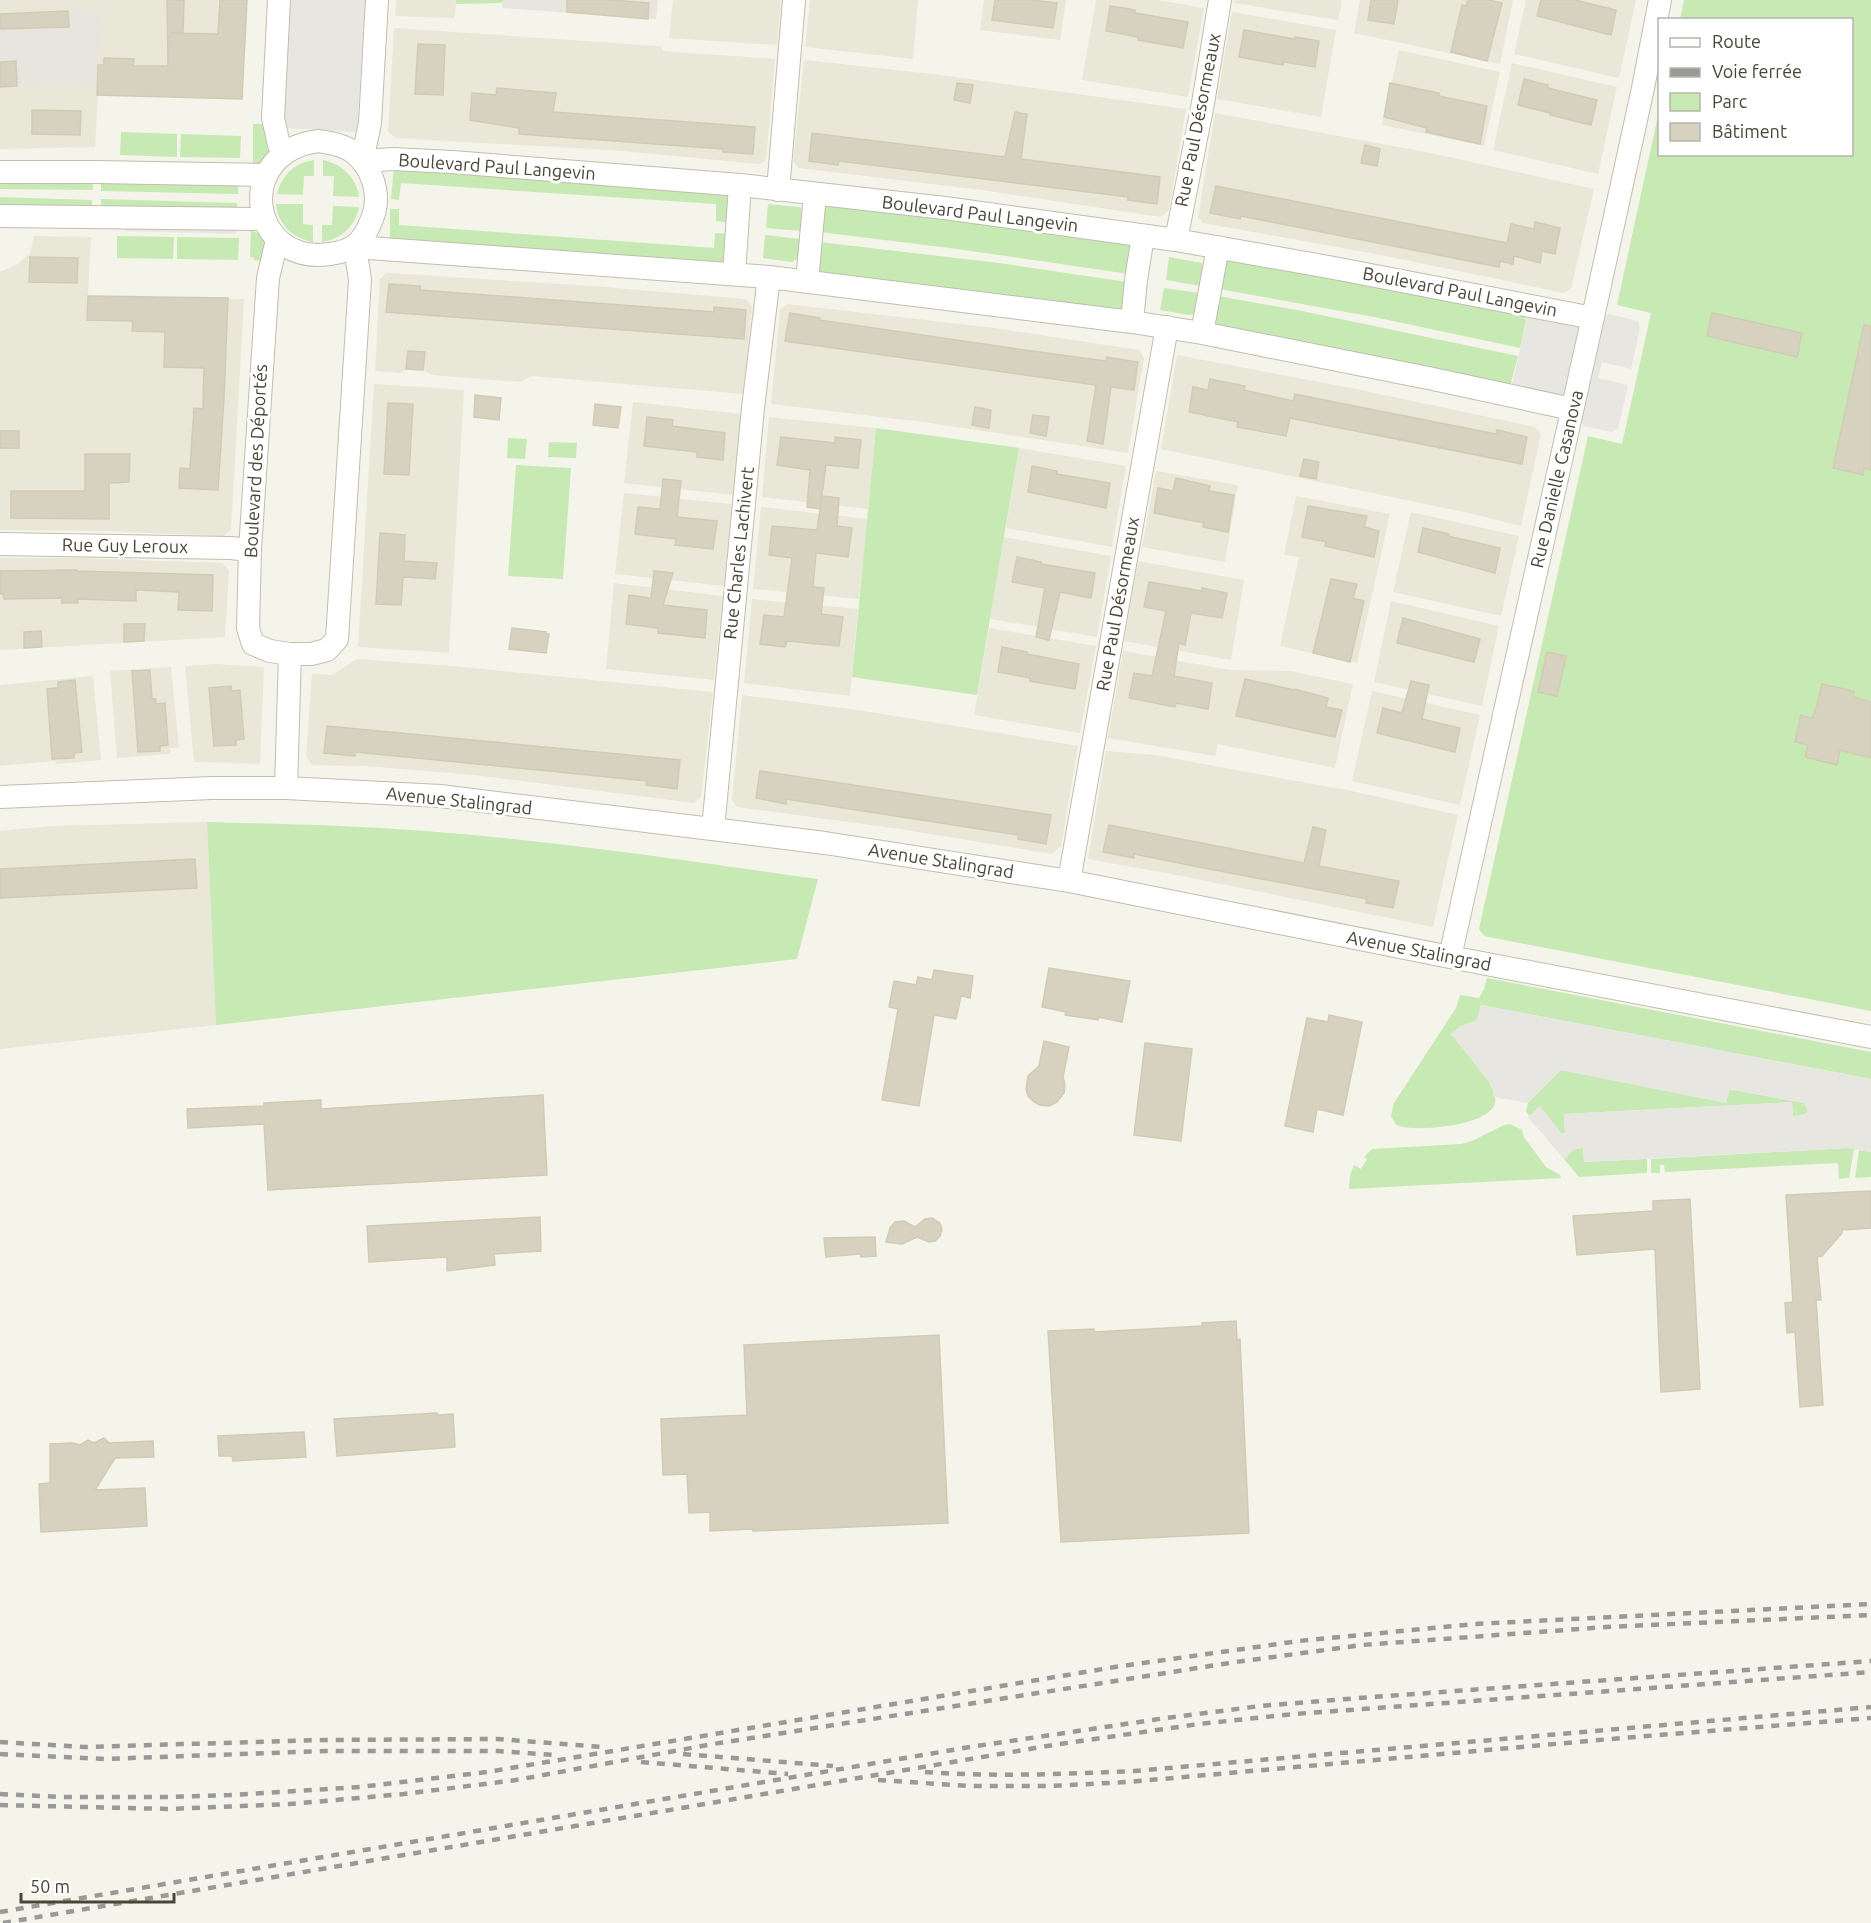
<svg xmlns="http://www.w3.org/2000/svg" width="1871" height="1923" font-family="Ubuntu,sans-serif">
<rect width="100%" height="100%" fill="#f5f4ea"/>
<!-- residential -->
<path fill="#e9e7d8" d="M0,0H247L242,99L98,95L95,147L0,149V62L16,61L17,86L97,85L101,10L0,14Z
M396,0H456L455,18L395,16Z
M673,0H781L777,45L669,38Z
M810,0H918L913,59L805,47Z
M984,0H1066L1060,40L980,30Z
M1096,0H1158L1204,8L1188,97L1082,80Z
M1235,0H1342L1338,20L1234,3Z
M1360,0H1513L1500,64L1354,33Z
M1526,0H1636L1619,78L1514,54Z
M1232,12L1336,30L1321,117L1217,99Z
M394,28L660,46L663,51L775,59L766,160L760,164L610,150L395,138L388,131Z
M1399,50L1500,72L1484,146L1382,125Z
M804,60L933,74L1186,109L1169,210L1161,217L981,190L799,168L793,161Z
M1512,63L1617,87L1598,174L1493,150Z
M1215,113L1431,153L1594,189L1571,289L1564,293L1381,255L1203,223L1198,217Z
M34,236L91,237L88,296L244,299L231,530L224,536L104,531L0,530V272L18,264L30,253Z
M387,273L593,286L746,299L752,307L743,394L532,376L520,382L432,375L423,370L406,369L401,373L375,371L380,279Z
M787,304L994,328L1139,350L1144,358L1128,453L923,422L771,404L780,310Z
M1177,355L1356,389L1535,427L1541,434L1521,526L1478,515L1161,449Z
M374,384L464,390L449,653L358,647Z
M633,402L741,414L733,495L624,483Z
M769,417L876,428L868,509L762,497Z
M1019,448L1126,466L1112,547L1006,528Z
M1156,471L1238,485L1225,562L1142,547Z
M624,493L732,504L724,586L615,574Z
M1296,496L1390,514L1357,663L1280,646L1299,557L1284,555Z
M761,507L868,519L859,599L753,589Z
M1411,512L1519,536L1501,616L1393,592Z
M1004,537L1111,556L1097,637L990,619Z
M0,558H76L222,563L229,570L225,637L0,650Z
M1138,561L1244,580L1231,660L1124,641Z
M614,583L723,596L714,680L606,669Z
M752,599L858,609L850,696L744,683Z
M1391,601L1499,626L1482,706L1374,682Z
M989,628L1096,646L1080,733L974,715Z
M1123,651L1230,670L1290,671L1353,684L1335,768L1218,744L1215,756L1108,738Z
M357,659L452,666L713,692L701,797L694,803L475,775L365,766L312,765L306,756L312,674L332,675Z
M216,664L264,667L260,764L194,762L185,666Z
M171,667L179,748H170V754L117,758L110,671Z
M93,676L101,760L56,764L55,761L0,766V685Z
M1372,691L1480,715L1460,805L1352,781Z
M742,695L858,710L1078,746L1061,846L1052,854L900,829L737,807L732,800Z
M1106,751L1155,755L1258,774L1347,790L1458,815L1433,927L1177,875L1088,859Z
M207,822L216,1025L0,1049V831L52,826Z"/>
<!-- industrial -->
<path fill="#e8e5de" d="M503,0H658L656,19L502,8Z
M101,10L97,85L17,86L16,61L0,62V14Z"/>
<!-- green -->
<path fill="#c7e9b3" d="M456,0H503L502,3L456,4Z
M1684,0H1871V1011L1484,936L1479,929L1588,436L1622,444L1651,313L1617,305L1659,111L1660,154H1852V20L1680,19Z
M253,124H264L272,151L265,162L253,169Z
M121,132L177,134V157L120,155Z
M181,134L241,136L240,158L180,157Z
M314,160V176H304L303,195L277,194C282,175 294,163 314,160Z
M323,160C342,164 356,177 359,197L333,196L334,176H323Z
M394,166L731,189L729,223L716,221V204L401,183L399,200L391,199Z
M0,178L93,179V190L0,189Z
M101,180L238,183V194L101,191Z
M0,197L92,200V210L0,208Z
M101,199L237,203V214L101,210Z
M823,203L1133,241L1129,274L957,249L820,232Z
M276,204H303V224L313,225V242C293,238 278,225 276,204Z
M768,204L799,207L803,210L802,231L766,228Z
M333,206L359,207V208C354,227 342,239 322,242V225H332Z
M390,209H399V225L714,248L715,233L727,234L724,262L721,263L390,240Z
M251,230L259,234L266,243L264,261L254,260V258L250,257Z
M765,235L801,239L798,258L792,262L763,258Z
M117,236L174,237L173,259L117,258Z
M177,237L239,238L238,260L177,259Z
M819,242L999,263L1127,282L1122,310L820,274L817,266Z
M1169,257L1202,263L1204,267L1201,286L1166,280Z
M1225,258L1525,316L1526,321L1520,348L1374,317L1219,289Z
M1164,288L1200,293L1196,311L1194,314L1189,315L1160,310Z
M1218,296L1302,311L1518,356L1511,383L1510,385L1214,330Z
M876,428L1019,448L977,695L852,677Z
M508,438L527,439L525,459L507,458Z
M549,442L577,443L576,458L548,457Z
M516,465L571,468L563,579L508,576Z
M207,822C280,824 353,825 425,831C557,841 688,861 818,879L797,959L216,1025Z
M1487,978L1871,1052V1079L1481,1005L1477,1020L1461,1026L1451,1034C1463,1048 1499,1086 1495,1103C1490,1126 1414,1133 1396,1125L1391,1116L1394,1103L1456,1008L1460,995L1479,998L1484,989Z
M1561,1070L1726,1103L1729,1089L1804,1103L1808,1110L1806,1114L1793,1117L1792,1102L1564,1114L1565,1133L1562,1134L1540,1107L1529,1116L1526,1111L1528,1103Z
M1510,1124L1522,1130L1524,1137L1546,1167L1560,1175L1561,1178L1349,1189L1350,1175L1354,1165L1361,1169L1367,1159L1364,1157L1372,1149L1461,1144L1472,1141L1504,1125Z
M1583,1148L1584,1162L1647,1159V1173L1579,1177L1564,1159L1574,1149Z
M1848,1148L1854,1149L1849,1178L1839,1179L1838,1163L1665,1172L1664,1165H1660V1173H1651V1159Z
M1859,1150L1871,1152V1177L1855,1178Z"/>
<!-- parking -->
<path fill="#e7e6e1" d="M289,0H365L357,132L284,128L281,118Z
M125,224L236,227V234L125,231Z
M1528,314L1572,324L1610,314L1638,321L1640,328L1631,369L1602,362L1598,378L1628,385L1618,429L1611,432L1585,426L1556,399L1511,389Z
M1481,1005L1871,1079V1152L1847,1148L1584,1162L1583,1148L1574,1149L1564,1159L1528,1117L1540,1106L1562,1134L1565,1133L1564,1114L1792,1102L1793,1116L1806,1114L1808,1110L1803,1103L1730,1089L1726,1103L1561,1070L1528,1103L1494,1097L1492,1086L1451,1034L1461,1026L1477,1020Z"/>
<!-- building -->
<path fill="#d7d2bf" stroke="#d2cbb3" stroke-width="1.5" d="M167,0H184L183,32L170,33L218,34L220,0H247L242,99L97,95L98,65H104V58L134,59L133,66H168Z
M567,0H610L649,3L648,19L567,12Z
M995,0H1031L1057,3L1053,28L992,20Z
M1371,0H1398L1394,24L1368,20Z
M1468,0H1489L1502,3L1487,61L1451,52L1462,5L1466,6Z
M1541,0H1575L1616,10L1611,35L1537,16Z
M1110,6L1135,10V13L1188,22L1183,48L1138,40V37L1106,31Z
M68,11L69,27L0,29V14Z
M1244,30L1295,39V37L1319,41L1315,67L1284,62L1283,65L1239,57Z
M418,44L445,45L443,95L415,94Z
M16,61L17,86L0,87V62Z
M1524,79L1548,85V88L1597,100L1591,125L1550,115V113L1518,105Z
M957,83L973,85L970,103L954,100Z
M1390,83L1439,93V96L1487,106L1480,144L1426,132L1427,128L1384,117Z
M497,88L556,93L553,112L755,127L753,154L723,152V149L519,134V128L470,120L472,93L496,95Z
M32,110L81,111L80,135L32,134Z
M1015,112L1027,114L1021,159L1160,177L1157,204L1128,200V197L839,161L838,165L809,161L812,133L1005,157Z
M1365,145L1380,149L1377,166L1361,163Z
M1216,186L1507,243L1511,224L1534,229L1535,222L1560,228L1555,254L1542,251L1540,263L1514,256L1513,264L1500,261L1499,267L1241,216L1240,219L1210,213Z
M30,257L78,258L77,283L29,282Z
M389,284L420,286V290L688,310L714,312V307L746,310L744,339L386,312Z
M88,296L228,298L224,398L218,490L179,488L180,468L190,469L194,408L203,409L204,368L164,367L165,332L132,331L133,321L87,320Z
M790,313L820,318L819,320L1039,352L1106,361L1107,357L1138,362L1134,390L1111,387L1103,444L1087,441L1096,385L785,341Z
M1712,313L1802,333L1797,357L1707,336Z
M1864,325L1871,326V470L1864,468L1863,475L1833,468Z
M408,351L425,352L423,370L406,369Z
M1210,379L1245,386L1244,390L1293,401L1295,394L1496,434L1497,430L1527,437L1522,464L1290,418L1286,436L1237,427L1238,422L1189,412L1193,387L1208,390Z
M475,395L501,398L499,420L474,417Z
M388,403L413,404L409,475L384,474Z
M595,404L621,407L618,428L593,425Z
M975,407L991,410L989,428L972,425Z
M1033,415L1049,417L1046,436L1030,433Z
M647,417L673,420L672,426L725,433L723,460L697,457V452L644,446Z
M0,431H19V448H0Z
M781,437L835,443V437L861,440L858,468L826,465L820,509L807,507L810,470L777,465Z
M85,454H130L129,482L109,483V519L11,518V491H85Z
M1304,459L1319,462L1316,479L1300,476Z
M1032,466L1057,471V474L1110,483L1106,508L1028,492Z
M1176,478L1210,486L1209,491L1234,495L1228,532L1203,527L1204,523L1154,513L1158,488L1173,491Z
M663,479L681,481L677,517L717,521L713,549L675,545L676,539L635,534L638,507L660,509Z
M822,496L839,498L837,526L852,528L848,557L816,553L813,587L824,588L821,614L843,617L839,646L787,641L785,647L760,644L764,615L784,617L792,558L769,555L772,526L817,530Z
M1308,506L1367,516L1364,527L1379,531L1374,557L1325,546L1326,542L1302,537Z
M1423,528L1449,534L1448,536L1500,548L1495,573L1418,552Z
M380,533L405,535L404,561L437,563L435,579L403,577L401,605L376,604Z
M1017,557L1041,562V564L1095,573L1091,598L1060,592L1049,640L1036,637L1045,588L1012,582Z
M77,570V571L213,575L212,611L178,610L179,592L136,590V601L77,599L78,603H62V598L4,599L3,594H0V571Z
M654,571L673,573L663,605L707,610L705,638L658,633V628L626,624L629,595L651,598Z
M1331,579L1357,584L1353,598L1364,601L1350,662L1313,653Z
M1149,582L1202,591V588L1227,593L1222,618L1191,613L1185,645L1179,643L1174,676L1212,683L1208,709L1176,703L1175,707L1129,698L1134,673L1152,676L1166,611L1144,607Z
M1403,618L1480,639L1474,662L1397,643Z
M124,624H145L144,641L124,642Z
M512,628L546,632V634H549L546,653L509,649Z
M41,631L42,647L24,648V632Z
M1002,647L1027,652V654L1079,664L1075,689L1030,681V678L998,672Z
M1547,652L1566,656L1557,696L1538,692Z
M150,670L152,699H156V704L165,703L168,745L160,746V751L138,752L132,671Z
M1245,679L1294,690L1295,689L1328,698L1326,707L1342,710L1335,737L1236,716Z
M75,680L82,752L74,753V758L52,759L47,689L58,688V682Z
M1411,681L1429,685L1422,719L1460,728L1455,752L1377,733L1383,708L1402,713Z
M1822,684L1854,691L1853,697L1871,702V758L1840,750L1837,765L1805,757L1808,745L1795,742L1801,715L1812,718L1817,705Z
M231,686L232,691L240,690L244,739L236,740V745L214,746L209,688Z
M327,726L680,760L677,789L646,785L647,781L549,771L355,752V756L324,753Z
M760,771L1051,815L1046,844L1018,839V835L863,811L786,799V804L756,798Z
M1109,825L1304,863L1313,827L1326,830L1319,866L1399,881L1393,908L1366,903L1367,899L1204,868L1134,854V858L1103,852Z
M195,859L197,888L0,898V869Z
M1049,968L1130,981L1122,1022L1098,1017V1020L1065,1015L1066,1012L1042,1007Z
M934,970L973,976L970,998L961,996L956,1019L934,1015L919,1106L882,1100L898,1009L889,1007L894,981L916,985L918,977L932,980Z
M1329,1015L1362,1022L1343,1115L1317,1109L1313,1132L1285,1126L1307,1018L1328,1022Z
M1044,1041L1069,1047L1063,1077L1065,1085L1064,1093L1057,1102L1049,1106L1040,1105L1034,1102L1028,1096L1026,1089L1028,1076L1039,1066Z
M1145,1043L1192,1049L1181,1141L1134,1135Z
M543,1095L547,1175L268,1190L264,1124L188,1128L187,1109L264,1106V1103L321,1100V1109Z
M1871,1191V1228L1842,1230V1233L1822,1256L1817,1257L1821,1300H1816L1823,1405L1800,1407L1795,1332L1787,1333L1785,1303L1793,1302L1786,1195Z
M1690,1199L1700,1389L1661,1392L1655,1249L1577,1255L1573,1216L1653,1211V1201Z
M540,1217L541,1251L494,1254L495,1265L447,1271V1257L369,1262L367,1226Z
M932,1218L940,1223L942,1230L940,1236L935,1241L929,1242L917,1237L902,1244L886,1242L890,1228L895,1222L904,1221L915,1227L925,1219Z
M875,1237L876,1256L861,1257L860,1254L826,1257L824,1238Z
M1236,1321L1237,1340L1240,1339L1249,1533L1061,1542L1048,1331L1094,1329V1332L1202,1326V1323Z
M939,1335L948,1523L753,1531V1529L710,1531V1512L689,1513L687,1474L663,1475L661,1419L747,1415L744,1345Z
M437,1413L438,1415L453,1414L455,1447L337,1456L334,1419Z
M304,1432L306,1457L233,1461L232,1456H219L218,1436Z
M104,1438L109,1443L153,1441L154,1457L115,1458L95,1490L145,1488L147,1526L41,1532L39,1484L50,1483V1444L73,1443L80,1445L88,1440L94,1443Z"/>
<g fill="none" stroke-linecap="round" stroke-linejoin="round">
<defs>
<path id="minor" d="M279,0L273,118L279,145L283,153
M319,141C330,143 340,144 350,150C372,164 382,195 372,219C363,242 354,251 330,254C248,266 233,151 319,141Z
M362,161L393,159L452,162L740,185L945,208L1176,240L1334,268L1593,318
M362,161L370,123L377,0
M0,172H96L266,175
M778,190L794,0
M0,216L264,219
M277,240L268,278L250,550L248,628L253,644L270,651L290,654H311L327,650L337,639L360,280L355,247
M1176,240L1203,103L1220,0
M355,247L769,277L1132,322L1202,333L1433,379L1572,409
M734,274L740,185
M807,281L815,194
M1132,322L1136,280L1143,236
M1202,333L1218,247
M0,544L231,548L250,550
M286,788L290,654
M0,797L212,788H286L440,796L753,834L825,843L1069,881L1450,957L1871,1037
M713,829L753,408L769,277
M1069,881L1167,327
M1450,957L1589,335L1643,88L1660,0"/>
</defs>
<!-- minor casing -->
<use href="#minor" stroke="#c1beac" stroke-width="24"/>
<!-- minor -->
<use href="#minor" stroke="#fff" stroke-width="22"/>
<!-- rail -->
<path stroke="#999" stroke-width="4.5" stroke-dasharray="8 8" stroke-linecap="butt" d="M0,1742L85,1747L324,1740L498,1739L602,1747
M0,1754L104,1759L325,1751H497L555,1755
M683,1754L833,1766
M641,1762L788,1774
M925,1772C995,1777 1064,1774 1134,1771L1871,1707
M878,1780L970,1786H1051L1128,1782L1622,1738L1871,1718
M0,1794L63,1797H171L230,1795L360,1787L487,1772L1115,1667L1299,1641L1474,1624L1871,1604
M0,1805L168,1809L290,1804L404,1794L516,1780L713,1744L1236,1662L1362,1645L1606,1627L1871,1615
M0,1912L970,1747L1166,1718L1260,1706L1359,1698L1871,1661
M3,1923L1053,1745L1199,1724L1294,1714L1871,1672"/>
</g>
<g text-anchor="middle" stroke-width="6" stroke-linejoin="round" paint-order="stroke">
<!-- street labels -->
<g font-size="18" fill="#494638" stroke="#fff">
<text transform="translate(1198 120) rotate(-79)" y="6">Rue Paul Désormeaux</text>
<text transform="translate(497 167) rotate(4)" y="6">Boulevard Paul Langevin</text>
<text transform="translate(980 214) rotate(7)" y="6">Boulevard Paul Langevin</text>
<text transform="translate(1460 292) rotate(11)" y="6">Boulevard Paul Langevin</text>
<text transform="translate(256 461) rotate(-87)" y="6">Boulevard des Déportés</text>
<text transform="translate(1557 479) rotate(-77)" y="6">Rue Danielle Casanova</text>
<text transform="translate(125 546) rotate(1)" y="6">Rue Guy Leroux</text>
<text transform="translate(739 553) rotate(-84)" y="6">Rue Charles Lachivert</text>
<text transform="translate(1118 604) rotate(-80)" y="6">Rue Paul Désormeaux</text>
<text transform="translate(459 801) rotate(6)" y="6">Avenue Stalingrad</text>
<text transform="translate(941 861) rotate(9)" y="6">Avenue Stalingrad</text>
<text transform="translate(1419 951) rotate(11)" y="6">Avenue Stalingrad</text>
</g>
</g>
<!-- legend -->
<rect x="1658" y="18" width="195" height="138" fill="#ffffff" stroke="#b6b5af" stroke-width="1.5"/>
<rect x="1670" y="38" width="30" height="9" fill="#ffffff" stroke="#b6b5af" stroke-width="1.5"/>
<text x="1712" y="48" font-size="18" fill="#494638">Route</text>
<rect x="1670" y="68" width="30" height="9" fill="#999999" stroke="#b6b5af" stroke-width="1.5"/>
<text x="1712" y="78" font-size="18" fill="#494638">Voie ferrée</text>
<rect x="1670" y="93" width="30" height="18" fill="#c7e9b3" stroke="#b6b5af" stroke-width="1.5"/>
<text x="1712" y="108" font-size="18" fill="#494638">Parc</text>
<rect x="1670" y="123" width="30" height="18" fill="#d7d2bf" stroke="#b6b5af" stroke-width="1.5"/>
<text x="1712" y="138" font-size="18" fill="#494638">Bâtiment</text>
<!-- scale -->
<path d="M21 1893v9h153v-9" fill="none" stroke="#494638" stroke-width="3"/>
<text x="30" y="1893" font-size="18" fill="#494638" stroke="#ffffff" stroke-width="4.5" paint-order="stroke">50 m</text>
</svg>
